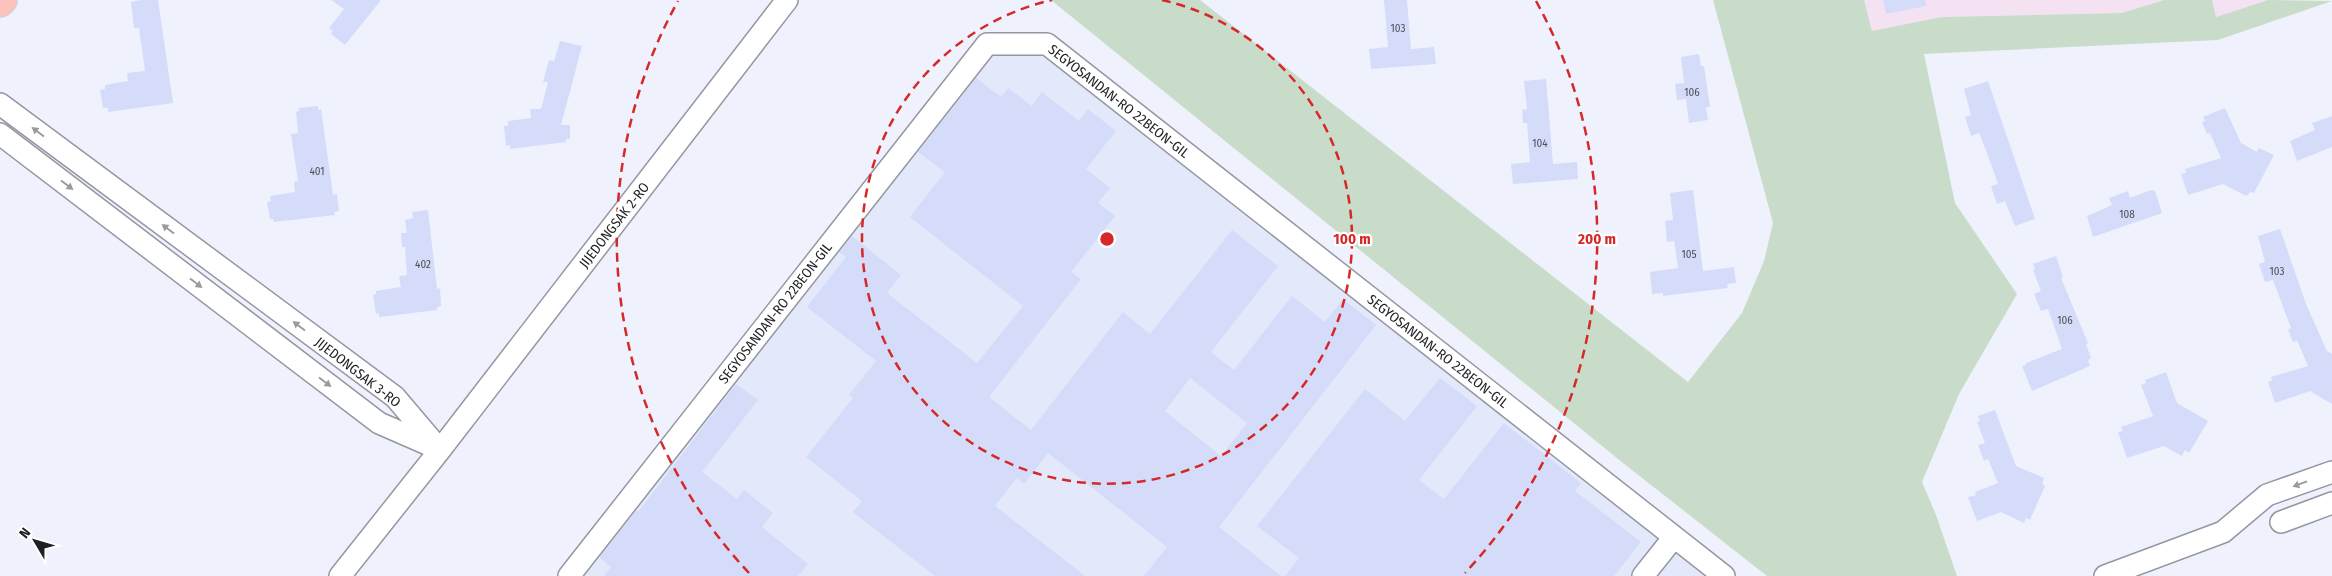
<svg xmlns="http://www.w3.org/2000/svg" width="2332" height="576" font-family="'Fira Sans Condensed',sans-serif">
<rect width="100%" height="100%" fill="#eff2fd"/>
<!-- built -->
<path fill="#e3e8fa" d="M999,32L1042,34L1075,58L1736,576H562L975,45Z"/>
<!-- education -->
<path fill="#f4e2f3" d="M1864,0H2164L2122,13L1941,17L1872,31Z
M2212,0H2268L2216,17Z"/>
<!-- green -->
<path fill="#c9dcca" d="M1051,0H1200L1688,382L1742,313L1764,261L1773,223L1713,0H1864L1872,31L1941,17L2122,13L2164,0H2212L2216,17L2268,0L2332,1L2218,40L1924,54L1955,203L2017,294L1959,394L1922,482L1936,515L1957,576H1767L1623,463Z"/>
<!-- building -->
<path fill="#d4dcf9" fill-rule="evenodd" d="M141,0H158L173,103L108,112V108H103L100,90L105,89V85L128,81L127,73L145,71L139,28H134L131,2Z
M331,0H381L345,45L331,34L333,31L329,28L344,9Z
M1384,0H1407L1411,49L1434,47L1436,64L1371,69L1369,49L1388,47Z
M1883,0H1925L1926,6L1886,14Z
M560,41L582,46L561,125H570V139H566V142L510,149V145L506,146L504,126H508V121L531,118L530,109H541L548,82H543L549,60L554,61Z
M1699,54L1701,66H1704L1710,107H1706L1708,120L1689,123L1686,99L1677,100L1675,84L1684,83L1681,57Z
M976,78L1001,97L1008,88L1032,106L1042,92L1079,121L1088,109L1116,131L1086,169L1110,188L1098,203L1115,216L1071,272L1081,279L989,397L1031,430L1123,312L1150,334L1232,230L1278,266L1211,352L1234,370L1292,296L1325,322L1343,299L1376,325L1219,527L1281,576H1144L1167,547L1048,453L1024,484L1017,478L995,506L1085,576H935L853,512L862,501L806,457L853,398L849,395L876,361L807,307L846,257L839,252L852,236L901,275L887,293L977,363L1023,306L910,217L945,172L918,152ZM1190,378L1247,423L1221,456L1165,411Z
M1546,79L1553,164L1577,162L1578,179L1513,184L1511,164L1530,162L1527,123H1523L1522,110L1527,109L1524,81Z
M1988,81L2035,219L2015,226L2005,201L1997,204L1991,186L1998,184L1987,153L1979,133L1971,136L1965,117L1971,115L1964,89Z
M318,106V110L321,109L333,195L337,194L339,211L334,212L335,215L274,222L273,219H270L267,202L271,201L270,196L295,192L294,182L298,181L291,134L298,133L296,112L299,111V108Z
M2225,108L2241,143L2257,152L2259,148L2274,155L2254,193L2251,192L2246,196L2223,184L2188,195L2181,174L2186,173L2185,169L2221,158L2210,133L2207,134L2202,122L2205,121L2203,117Z
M2332,116V147L2297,161L2290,141L2315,130L2312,123Z
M1693,190L1703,271L1734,267L1736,283L1727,284L1728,288L1663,296V293L1652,294L1650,272L1678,268L1674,241L1667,242L1665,221L1673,220L1670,193Z
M2151,190L2155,191L2162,213L2093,237L2087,216L2112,205L2109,198L2128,191L2130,198Z
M428,210L437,289L440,288L441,306L437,307V310L379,317V313L376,314L373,295L376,294V291L401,287L399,276L407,275L405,247H402L401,233H407L405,220L413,218L412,212Z
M2280,229L2306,304L2327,351L2332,354V404L2310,391L2275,403L2268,382L2272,380L2271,377L2308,366L2297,340L2293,342L2288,330L2291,328L2273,280L2265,282L2259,264L2265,262L2258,236Z
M2056,256L2063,277L2061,278L2088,343L2086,344L2091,358L2088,360L2090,366L2032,391L2022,366L2026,365V363L2062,349L2048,309L2041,311L2034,294L2041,291L2033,270L2035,269L2033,264Z
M2166,372L2177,403L2208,421L2189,453L2185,450L2182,456L2164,446L2127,458L2118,432L2123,431L2121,427L2153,416L2141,385L2146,383L2145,380Z
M1440,378L1477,406L1419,480L1444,499L1504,423L1581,483L1575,491L1641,542L1614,576H1285L1299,558L1257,526L1365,389L1405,421Z
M736,384L758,400L702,472L737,499L744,490L773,513L762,527L808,564L798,576H604L611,567L599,557L636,511L638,512Z
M1995,410L2016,466L2044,478L2042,484L2045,486L2030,520L2026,518L2024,523L2001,512L1977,521L1968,497L1976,495L1975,492L1998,483L1988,459L1984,461L1978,445L1985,443L1977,422L1980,421L1978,416Z"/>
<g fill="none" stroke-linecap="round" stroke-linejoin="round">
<defs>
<path id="minor" d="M0,104L395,397L440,450
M0,134L379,423L434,447
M2281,522L2332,503
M340,576L440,450L787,0
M569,576L987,44H1047L1724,576
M1643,576L1674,537
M2105,576L2223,532L2267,495L2332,472"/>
<path id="major" d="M0,3L3,0"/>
</defs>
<!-- minor casing -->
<use href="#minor" stroke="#9497a1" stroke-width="24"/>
<!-- major casing -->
<use href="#major" stroke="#d2d2d3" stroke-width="30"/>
<!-- minor -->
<use href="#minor" stroke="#fff" stroke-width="21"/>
<!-- major -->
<use href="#major" stroke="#fac4bc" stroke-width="28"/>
</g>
<!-- one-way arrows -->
<defs><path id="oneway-solid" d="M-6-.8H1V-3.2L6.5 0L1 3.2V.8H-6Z" transform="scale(1.25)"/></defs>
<g fill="#9a9b9c">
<use href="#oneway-solid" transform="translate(38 132) rotate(-143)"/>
<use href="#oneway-solid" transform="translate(67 185) rotate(37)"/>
<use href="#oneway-solid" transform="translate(168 229) rotate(-143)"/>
<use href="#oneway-solid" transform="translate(196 283) rotate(37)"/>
<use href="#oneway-solid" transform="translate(299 326) rotate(-143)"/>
<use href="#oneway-solid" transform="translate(325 382) rotate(37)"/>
<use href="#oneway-solid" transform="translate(2300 484) rotate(160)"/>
</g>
<!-- distance rings -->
<g fill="none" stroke="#d62828" stroke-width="2.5" stroke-dasharray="9 6">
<path d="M1162 0A245 245 0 1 1 1052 0"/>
<path d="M749 573A490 490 0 0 1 678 1M1536 1A490 490 0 0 1 1465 573"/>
</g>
<g text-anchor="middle" stroke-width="4.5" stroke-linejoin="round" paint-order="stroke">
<!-- number labels -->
<g font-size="11" fill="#4c4f59">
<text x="1398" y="32">103</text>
<text x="1692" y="96">106</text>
<text x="1540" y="147">104</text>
<text x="317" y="175">401</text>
<text x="2127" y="218">108</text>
<text x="1689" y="258">105</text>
<text x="423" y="268">402</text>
<text x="2277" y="275">103</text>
<text x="2065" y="324">106</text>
</g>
<!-- street labels -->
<g font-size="14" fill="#1f2024" stroke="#fff">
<text transform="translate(1119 101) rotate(38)" y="5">SEGYOSANDAN-RO 22BEON-GIL</text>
<text transform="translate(614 225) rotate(-52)" y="5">JIJEDONGSAK 2-RO</text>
<text transform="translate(775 313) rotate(-52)" y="5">SEGYOSANDAN-RO 22BEON-GIL</text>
<text transform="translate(1438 351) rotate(38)" y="5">SEGYOSANDAN-RO 22BEON-GIL</text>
<text transform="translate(358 372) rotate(38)" y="5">JIJEDONGSAK 3-RO</text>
</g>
</g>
<circle cx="1107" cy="239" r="8" fill="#d62828" stroke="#fff" stroke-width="2.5"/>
<g font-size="15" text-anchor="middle" font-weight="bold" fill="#d62828" stroke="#fff" stroke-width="4.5" stroke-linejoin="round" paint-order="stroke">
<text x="1352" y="244">100 m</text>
<text x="1597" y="244">200 m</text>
</g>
<!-- north arrow -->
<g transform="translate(35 541) rotate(308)" stroke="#ffffff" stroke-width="4" paint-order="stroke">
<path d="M0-4L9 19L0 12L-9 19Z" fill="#1f2024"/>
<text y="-8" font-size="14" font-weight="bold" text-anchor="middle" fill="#1f2024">N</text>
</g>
</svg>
